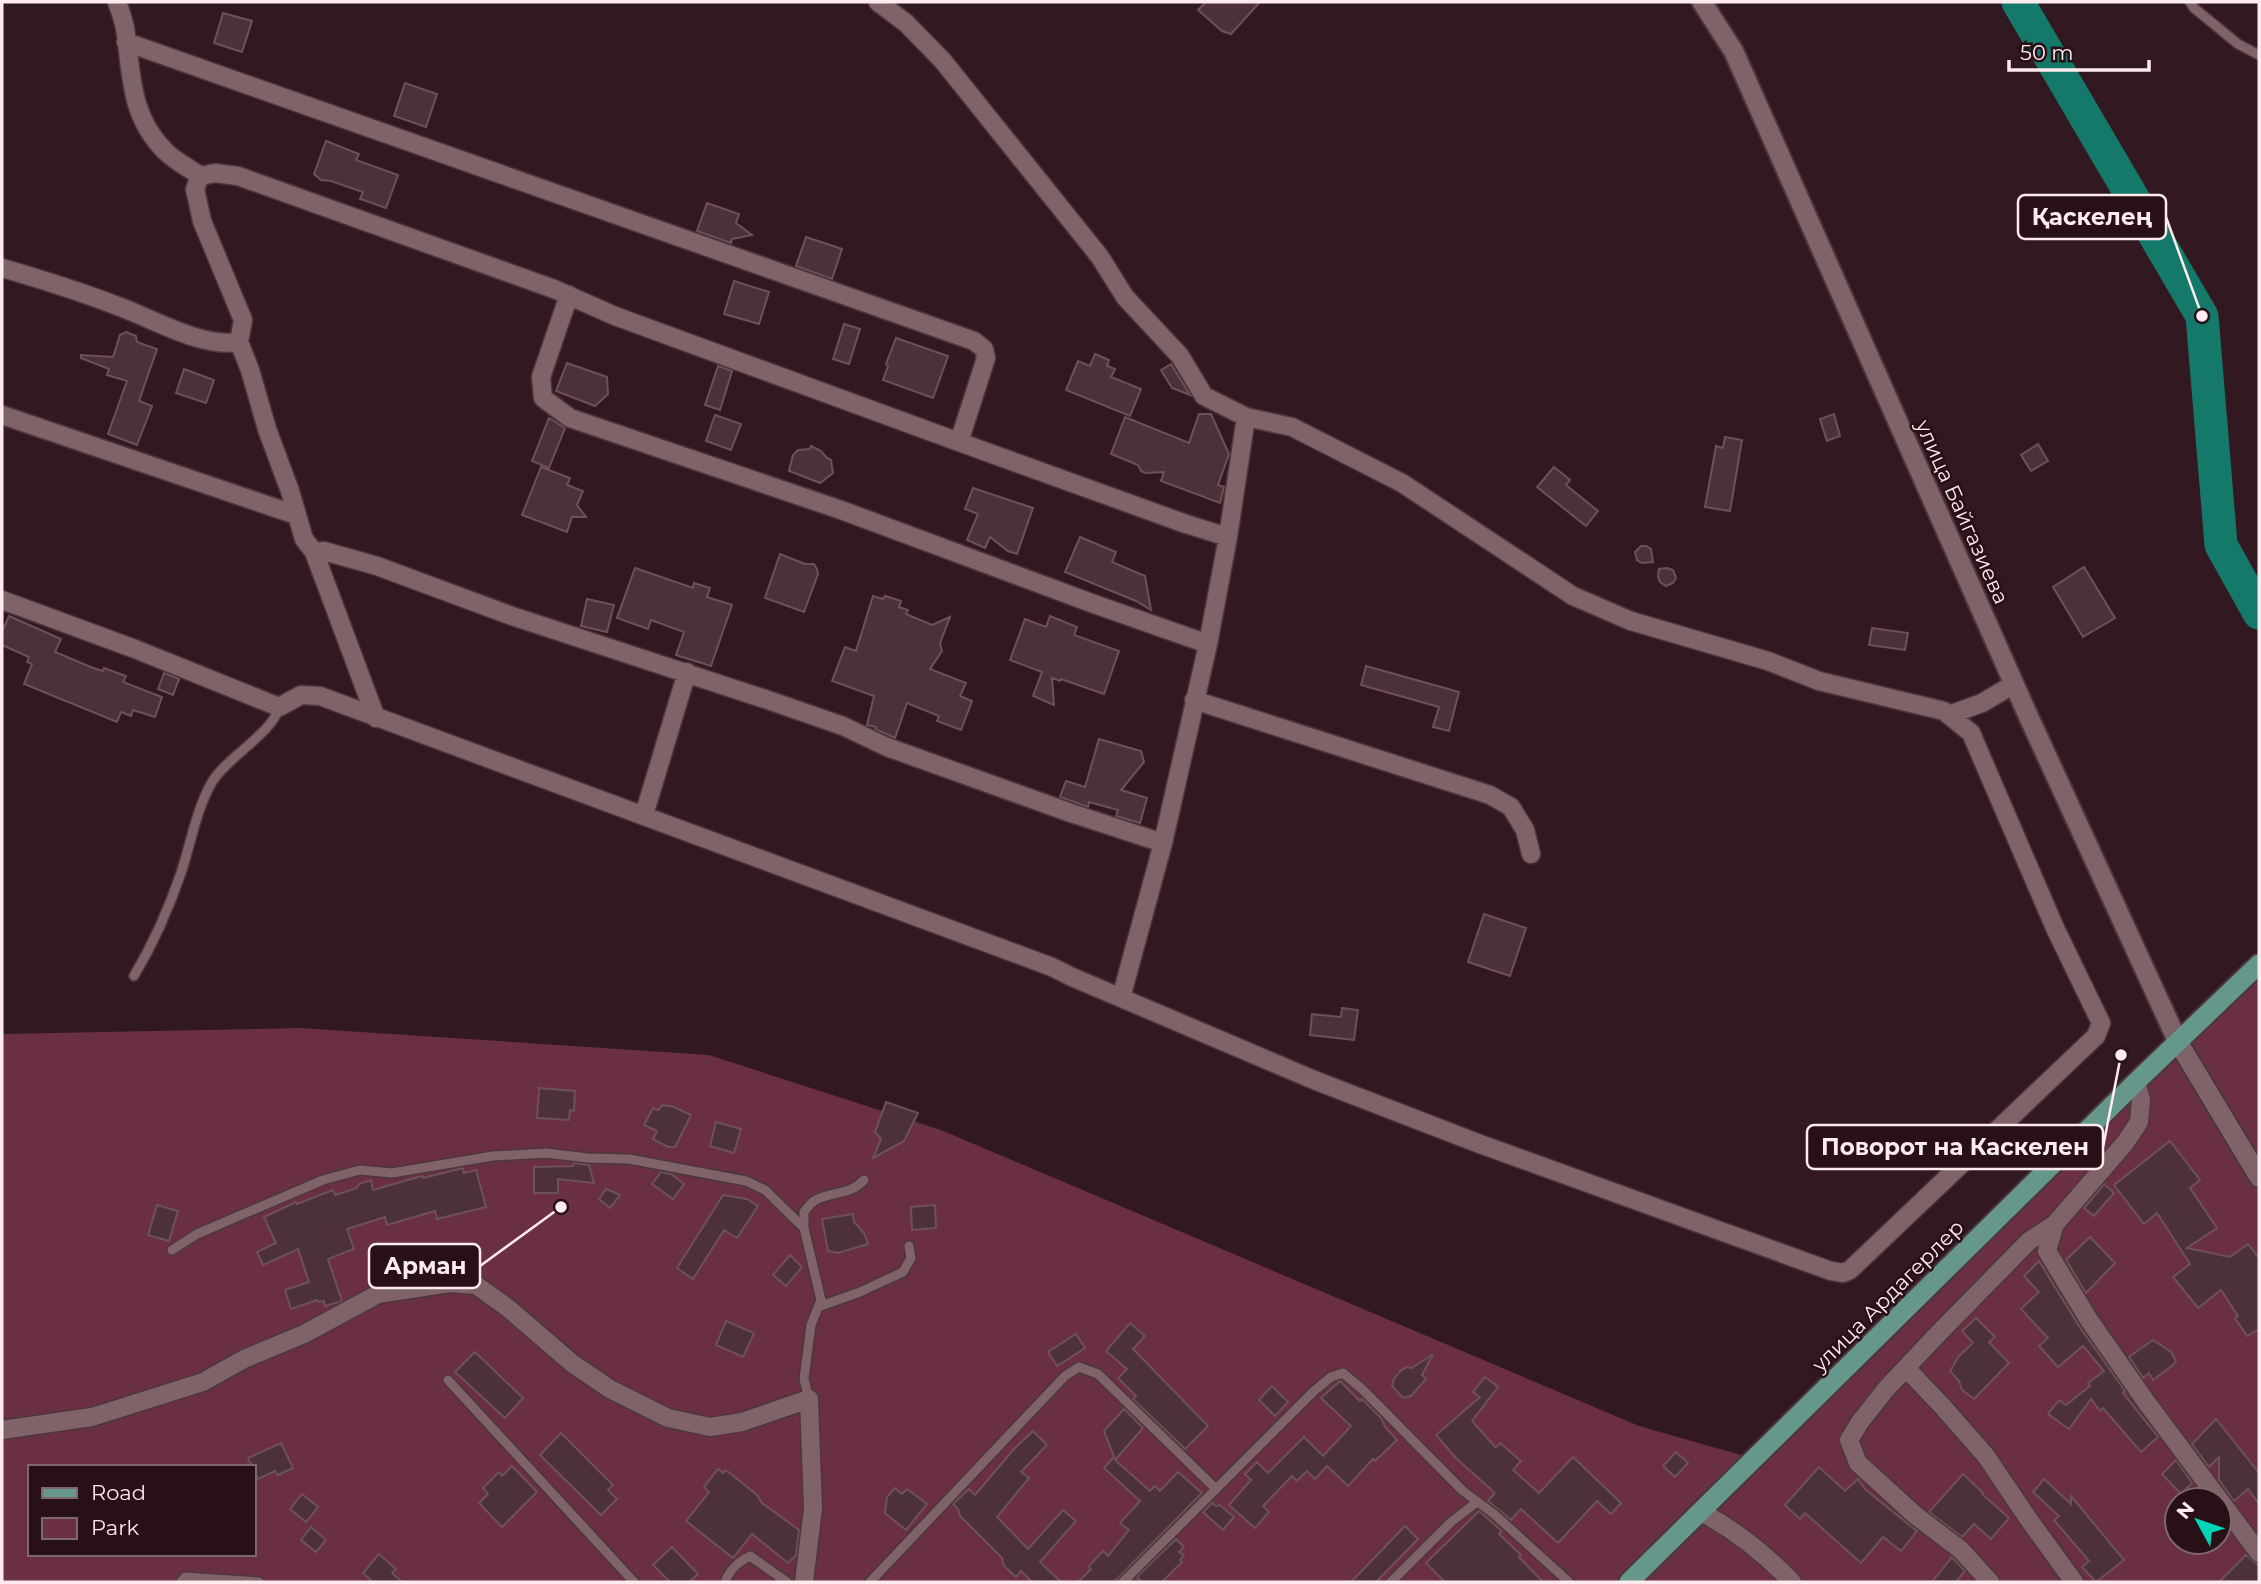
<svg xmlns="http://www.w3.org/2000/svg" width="2261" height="1584" font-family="Montserrat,sans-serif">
<rect width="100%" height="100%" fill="#321921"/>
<!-- green -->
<path fill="#6a2f42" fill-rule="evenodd" d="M2259,964V1582H2V1034L300,1028L709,1055L941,1130L1639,1426L1755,1459ZM30,1467H254V1554H30ZM2177,1500H2219V1542H2177Z"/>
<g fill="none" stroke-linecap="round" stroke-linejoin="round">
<!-- river -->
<path stroke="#147968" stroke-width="33" d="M2018,2L2202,316L2221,545L2259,613"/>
</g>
<!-- building -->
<path fill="#4d3139" stroke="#6e5158" stroke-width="2" d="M1206,2H1260L1231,34L1222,31L1198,10Z
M223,13L252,21L242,52L214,43Z
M405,83L437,94L426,127L394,116Z
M326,141L359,154L356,160L398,175L386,208L360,199L363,192L331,181L321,180L314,174Z
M707,203L739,214L736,223L752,235L732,239L731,243L697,231Z
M806,237L842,249L832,279L796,266Z
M734,281L769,292L759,324L724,314Z
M844,324L860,329L849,364L833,359Z
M126,332L136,336L137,342L157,349L139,401L152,406L137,445L108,434L127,381L107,375L109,369L81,358V355L113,357L120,335Z
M896,338L948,356L933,398L883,380L888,366L886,364Z
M1095,354L1109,360L1107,366L1115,369L1111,377L1141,389L1130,416L1066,390L1078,361L1090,366Z
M567,363L607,377L608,394L595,406L556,391Z
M1171,364L1190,395L1172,388L1161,370Z
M718,366L732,371L720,410L705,405Z
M184,369L214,380L206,403L176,393Z
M1199,414H1211L1229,454L1218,485L1224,487L1220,503L1161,481L1164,472L1145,473L1141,471L1138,465L1111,454L1125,417L1189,443Z
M1834,414L1840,436L1827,441L1820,419Z
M715,415L741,424L731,450L706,441Z
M549,418L565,428L549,468L532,461Z
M1725,437L1742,440L1730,511L1705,507L1716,446L1723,448Z
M2038,444L2048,461L2031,471L2021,455Z
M811,446L821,451L827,458L831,460L833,473L820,483L789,471L793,455L798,450L810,449Z
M541,467L570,478L567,485L583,491L577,505L586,517H572L567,532L522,515Z
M1554,467L1570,480L1566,485L1598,511L1586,526L1537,487Z
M973,488L1033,508L1017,554L1008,551L990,537L985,548L967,540L978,514L965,509Z
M1080,537L1116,552L1112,562L1145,576L1151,610L1136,601L1065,572Z
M1641,546H1646L1651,549L1653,562L1642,563L1637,560L1635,552Z
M780,554L805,564H814L817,569L818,574L804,612L765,598Z
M2084,567L2115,618L2083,637L2053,587Z
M635,568L693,588L694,583L710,588L707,597L732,605L711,666L676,655L684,632L651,620L648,629L617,618Z
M1667,568L1673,570L1676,578L1673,583L1666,586L1660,582L1658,577L1659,569Z
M873,596L883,599L885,596L901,601L899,607L908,610L906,614L932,625L950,617L940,643L942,651L930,669L966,683L960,696L972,701L961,730L937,721L939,716L907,703L895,738L891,736L875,729L876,727L867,725L874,696L832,681L845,647L856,651Z
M587,599L614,605L607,632L581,626Z
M9,616L61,639L55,652L93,668L103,671L104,668L126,676L123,682L162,697L155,717L133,710L131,716L121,712L117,722L24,684L32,664L27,662L29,657L2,645V632Z
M1050,616L1077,627L1074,635L1119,651L1104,694L1061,679L1060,681L1052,678L1054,705L1033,696L1042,672L1010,660L1025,619L1046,627Z
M1872,628L1908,633L1905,650L1869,645Z
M1366,666L1459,692L1449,731L1433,727L1439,707L1361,685Z
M164,673L179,679L173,695L158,689Z
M1099,739L1141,751L1144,762L1121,790L1147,798L1140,823L1116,816L1118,810L1089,802L1088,807L1060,797L1066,781L1085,787Z
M1484,914L1526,928L1510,976L1468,962Z
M1342,1008L1358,1010L1354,1040L1310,1035L1312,1014L1341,1017Z
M539,1088L575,1091L574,1111L570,1110L569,1120L537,1118Z
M886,1102L918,1113L904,1141L873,1158L881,1139L875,1132Z
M663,1105L674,1107L691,1115L675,1147H668L653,1139L657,1131L644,1125L653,1108L658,1110Z
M716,1122L741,1129L734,1153L710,1146Z
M2170,1141L2200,1180L2190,1188L2217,1228L2187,1248L2230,1257L2248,1244L2259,1258V1329L2247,1336L2235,1318L2238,1316L2221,1290L2198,1308L2173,1277L2190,1264L2157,1213L2144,1224L2114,1185Z
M574,1163L589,1165L594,1183L558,1179V1193H534V1167L573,1166Z
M463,1168L464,1173L476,1170L486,1207L437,1219L435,1211L387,1225L385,1217L347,1229L354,1249L328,1259L342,1301L325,1306L324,1301L318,1302L317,1300L291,1309L285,1290L309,1282L298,1249L263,1265L257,1252L276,1243L264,1217L296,1202L297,1204L333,1190L335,1195L357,1188L359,1184L371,1180L373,1190L422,1176L423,1178Z
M661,1172L671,1174L684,1184L673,1199L652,1184Z
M2104,1184L2114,1193L2094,1216L2084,1208Z
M606,1189L620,1195L610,1208L599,1199Z
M723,1195L747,1199L758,1206L737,1238L724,1230L693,1279L677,1268Z
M157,1205L178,1211L169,1241L148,1235Z
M935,1205L936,1228L912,1230L911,1207Z
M853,1214L854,1222L864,1233L868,1244L838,1253L828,1251L822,1219Z
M2090,1237L2115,1263L2086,1293L2066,1260Z
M790,1255L802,1267L786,1286L773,1275Z
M2039,1261L2079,1326L2125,1391L2123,1393L2158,1437L2141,1452L2103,1408L2100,1411L2091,1399L2069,1429L2048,1414L2059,1400L2066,1405L2090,1386L2088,1383L2104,1371L2083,1346L2058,1367L2039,1346L2048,1338L2021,1309L2039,1292L2024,1276Z
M1976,1318L1995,1337L1989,1342L2009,1363L1974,1399L1962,1390L1959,1381L1950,1371L1959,1356L1973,1343L1962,1331Z
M726,1321L754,1333L743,1357L716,1345Z
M1130,1323L1145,1336L1133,1349L1208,1426L1185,1449L1133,1399L1136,1396L1118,1378L1127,1369L1106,1351Z
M1076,1334L1085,1348L1057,1366L1048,1352Z
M2153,1340L2171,1352L2176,1361L2173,1365L2153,1380L2149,1373L2143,1378L2129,1357Z
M475,1352L523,1398L505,1418L455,1372Z
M1433,1354L1422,1375L1426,1379L1411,1396L1403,1398L1392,1386L1394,1379L1401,1370L1407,1367L1412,1368Z
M1485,1377L1498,1387L1472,1421L1496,1448L1500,1443L1521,1461L1513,1470L1539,1493L1573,1457L1621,1503L1611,1514L1597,1501L1558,1543L1521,1509L1511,1520L1488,1501L1495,1493L1457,1459L1436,1435L1480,1397L1473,1392Z
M1340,1381L1360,1401L1362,1399L1381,1418L1385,1427L1397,1440L1375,1461L1373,1459L1348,1486L1327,1466L1315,1479L1307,1471L1297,1481L1292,1476L1263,1506L1269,1512L1255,1528L1229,1505L1251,1480L1245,1474L1257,1462L1268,1473L1304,1437L1323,1456L1351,1426L1321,1398Z
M1272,1386L1288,1402L1275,1416L1259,1400Z
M1124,1409L1143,1428L1115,1460L1150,1491L1155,1486L1160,1491L1178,1472L1202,1493L1114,1582H1078L1091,1569L1089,1566L1103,1551L1108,1556L1129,1530L1120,1523L1140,1501L1104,1468L1113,1458L1115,1459L1104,1431Z
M2216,1419L2259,1473V1504L2248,1489L2234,1501L2219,1480V1457L2209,1467L2192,1444Z
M1033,1431L1047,1445L1021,1472L1029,1478L997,1517L1028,1549L1063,1510L1076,1521L1040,1562L1061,1582H1032L1021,1571L1016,1577L1004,1566L1002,1558L960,1516L958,1509L953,1504L969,1489L975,1495L1014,1449Z
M561,1433L613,1485L608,1490L617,1499L601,1515L540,1455Z
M281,1443L293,1468L278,1475L275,1471L258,1479L248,1458Z
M1676,1452L1688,1463L1675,1477L1663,1466Z
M2176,1460L2192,1483L2181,1494L2162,1474Z
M512,1466L537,1492L502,1527L479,1503L488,1494L483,1488L499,1472L502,1476Z
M1819,1467L1845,1491L1858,1479L1865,1489L1882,1503L1917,1531L1901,1551L1883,1537L1861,1563L1805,1513L1800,1519L1785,1505Z
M718,1469L723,1473L726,1470L757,1495L762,1503L799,1530L796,1555L788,1563L752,1534L733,1558L686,1521L709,1492L704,1487Z
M1963,1474L1983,1493L1982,1494L2009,1518L1991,1539L1974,1524L1962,1537L1929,1512Z
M2044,1479L2071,1504V1496L2124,1560L2096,1582L2082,1567L2089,1561L2054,1520L2059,1516L2033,1492Z
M895,1488L902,1494L907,1489L927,1504L906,1530L885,1513L887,1497Z
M302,1494L318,1507L306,1522L290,1509Z
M1212,1503L1216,1506L1220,1505L1234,1517L1223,1530L1203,1512Z
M1479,1511L1502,1531L1499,1534L1521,1555L1519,1557L1543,1582H1445L1426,1563Z
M1405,1526L1418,1539L1376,1582H1351Z
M311,1527L326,1540L316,1552L301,1540Z
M1176,1539L1184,1547L1179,1552L1184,1555L1180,1560L1182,1562L1162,1582H1142L1137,1577Z
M672,1547L698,1574L689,1582H670L653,1565Z
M379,1554L396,1569L392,1573L402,1582H373L363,1573Z
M2246,1555L2259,1566V1582H2219Z
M1952,1557L1965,1571L1956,1582H1932Z"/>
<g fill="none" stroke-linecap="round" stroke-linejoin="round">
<defs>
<path id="service" d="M2190,2L2194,8L2238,44L2259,55
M134,976C153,944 169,908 181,873C191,843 196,810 212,782C227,757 274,732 279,707
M804,1228V1212C807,1208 811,1202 816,1200C832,1191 851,1195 864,1180
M172,1250L197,1234L323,1180L360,1170L392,1173L493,1156L546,1153L588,1158L629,1159L746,1181L765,1190L804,1228L821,1300L811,1325L804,1379L809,1399
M818,1307L860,1292L903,1272L911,1258L909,1246
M448,1380L634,1582
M181,1582L185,1577L259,1582
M725,1582C730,1569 738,1562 750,1556L787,1582
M870,1582L1065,1376L1079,1367L1098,1374L1216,1489
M1123,1582L1314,1391L1331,1377L1343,1373L1363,1390L1463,1491L1494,1514L1569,1582
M1391,1582L1451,1522L1477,1502"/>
<path id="minor" d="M117,2C120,10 123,19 125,28C132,73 129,115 165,151C175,161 189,168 200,176
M878,2L906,23L943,61L1100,257L1125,297L1180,356L1204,396L1246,417
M126,42L974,341L984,349L986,358L959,442
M2,268C40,279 78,291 115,305C152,318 200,348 239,342L243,320L202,221L195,189L200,176L215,173L238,176L554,289L615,316L959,442L1186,524L1228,537
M569,295L541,377L543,398L570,418L841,510L1094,604L1208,644
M239,342L250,370L267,429L290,491L304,539L314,552
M2,415L296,515
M2,600L135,649L279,707L301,695L320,696L1052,967L1072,977L1314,1080L1480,1144L1831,1271L1843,1273L1850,1270L2096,1036L2101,1023L2055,928L1971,733L1944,711L1819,681L1768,661L1631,621L1573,596L1402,483L1292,427L1246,417L1228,537L1208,644L1163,843L1121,998
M1194,700L1490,795L1511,807L1525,830L1531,854
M1949,715L1982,703L2014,684
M376,718L314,552L324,551L377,566L512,616L768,700L843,726L887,747L1071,813L1163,843
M644,815L687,672
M2136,1082L2141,1100L2139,1122L2125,1143L2055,1224L2047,1251L2089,1320L2147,1403L2259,1553
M1906,1368L1943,1407L1986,1456L2027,1517L2074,1582
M2,1430L92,1417L203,1382L244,1359L304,1334L378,1294L450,1283L476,1285L508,1308L573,1364L610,1389L668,1418L710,1427L742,1422L809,1399L813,1509L804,1582
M1701,1512C1735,1530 1766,1555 1792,1582
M1990,1582L1961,1550L1915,1515L1858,1463L1849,1440L1860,1422L1886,1389L1933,1339L2029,1241L2055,1224"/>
<path id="tertiary" d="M2178,1042L2259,1177"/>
<path id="secondary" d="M1702,2L1734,52L2026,711L2178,1042"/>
<path id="primary" d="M1629,1582L2136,1082L2259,964"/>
</defs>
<!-- service casing -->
<use href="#service" stroke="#4b373c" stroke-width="12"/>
<!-- minor casing -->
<use href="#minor" stroke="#4b373c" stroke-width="21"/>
<!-- tertiary casing -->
<use href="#tertiary" stroke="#4b373c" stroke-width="23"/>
<!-- secondary casing -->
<use href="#secondary" stroke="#4b373c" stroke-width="23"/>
<!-- primary casing -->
<use href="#primary" stroke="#4b373c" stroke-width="23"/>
<!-- service -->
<use href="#service" stroke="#806269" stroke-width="9"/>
<!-- minor -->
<use href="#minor" stroke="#806269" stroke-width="18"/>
<!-- tertiary -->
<use href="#tertiary" stroke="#806269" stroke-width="19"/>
<!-- secondary -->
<use href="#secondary" stroke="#806269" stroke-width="19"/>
<!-- primary -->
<use href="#primary" stroke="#65978d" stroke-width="19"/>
</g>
<g text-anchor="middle" stroke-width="5" stroke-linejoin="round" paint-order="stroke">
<!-- street labels -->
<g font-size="21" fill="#feebef" stroke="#281017">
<text transform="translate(1962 512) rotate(66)" y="7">улица Байгазиева</text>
<text transform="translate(1888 1296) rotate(-45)" y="7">улица Ардагерлер</text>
</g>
</g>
<!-- callouts -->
<path fill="none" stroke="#feebef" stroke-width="2.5" d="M2202 316L2166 217M2121 1055L2103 1147M561 1207L480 1266"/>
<g fill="#feebef" stroke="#281017" stroke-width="2.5">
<circle cx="2202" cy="316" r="7"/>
<circle cx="2121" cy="1055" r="7"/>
<circle cx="561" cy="1207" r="7"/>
</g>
<g fill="#281017" stroke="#feebef" stroke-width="2.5">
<rect x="2018" y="195" width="148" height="44" rx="7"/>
<rect x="1807" y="1125" width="296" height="44" rx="7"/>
<rect x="369" y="1244" width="111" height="44" rx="7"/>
</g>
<g font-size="23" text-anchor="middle" font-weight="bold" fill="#feebef">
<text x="2092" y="225">Қаскелең</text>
<text x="1955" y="1155">Поворот на Каскелен</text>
<text x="425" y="1274">Арман</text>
</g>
<!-- border -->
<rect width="2261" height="1584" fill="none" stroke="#feebef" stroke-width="7"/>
<!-- legend -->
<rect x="28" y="1465" width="228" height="91" fill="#281017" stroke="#7e686d" stroke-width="2"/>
<rect x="42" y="1488" width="35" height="10" fill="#65978d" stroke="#7e686d" stroke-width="2"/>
<text x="91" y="1500" font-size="21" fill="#feebef">Road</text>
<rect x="42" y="1518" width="35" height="21" fill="#6a2f42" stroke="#7e686d" stroke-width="2"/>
<text x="91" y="1535" font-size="21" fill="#feebef">Park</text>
<!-- north arrow -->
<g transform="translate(2198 1521) rotate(310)"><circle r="33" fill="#281017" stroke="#7e686d" stroke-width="2"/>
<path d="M0-5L12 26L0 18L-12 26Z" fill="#00d5b7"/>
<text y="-10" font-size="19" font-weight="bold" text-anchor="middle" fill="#feebef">N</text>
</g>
<!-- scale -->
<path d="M2009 60v10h140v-10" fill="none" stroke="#feebef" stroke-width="3.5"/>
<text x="2020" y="60" font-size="21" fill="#feebef" stroke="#281017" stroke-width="5" paint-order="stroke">50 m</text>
</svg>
